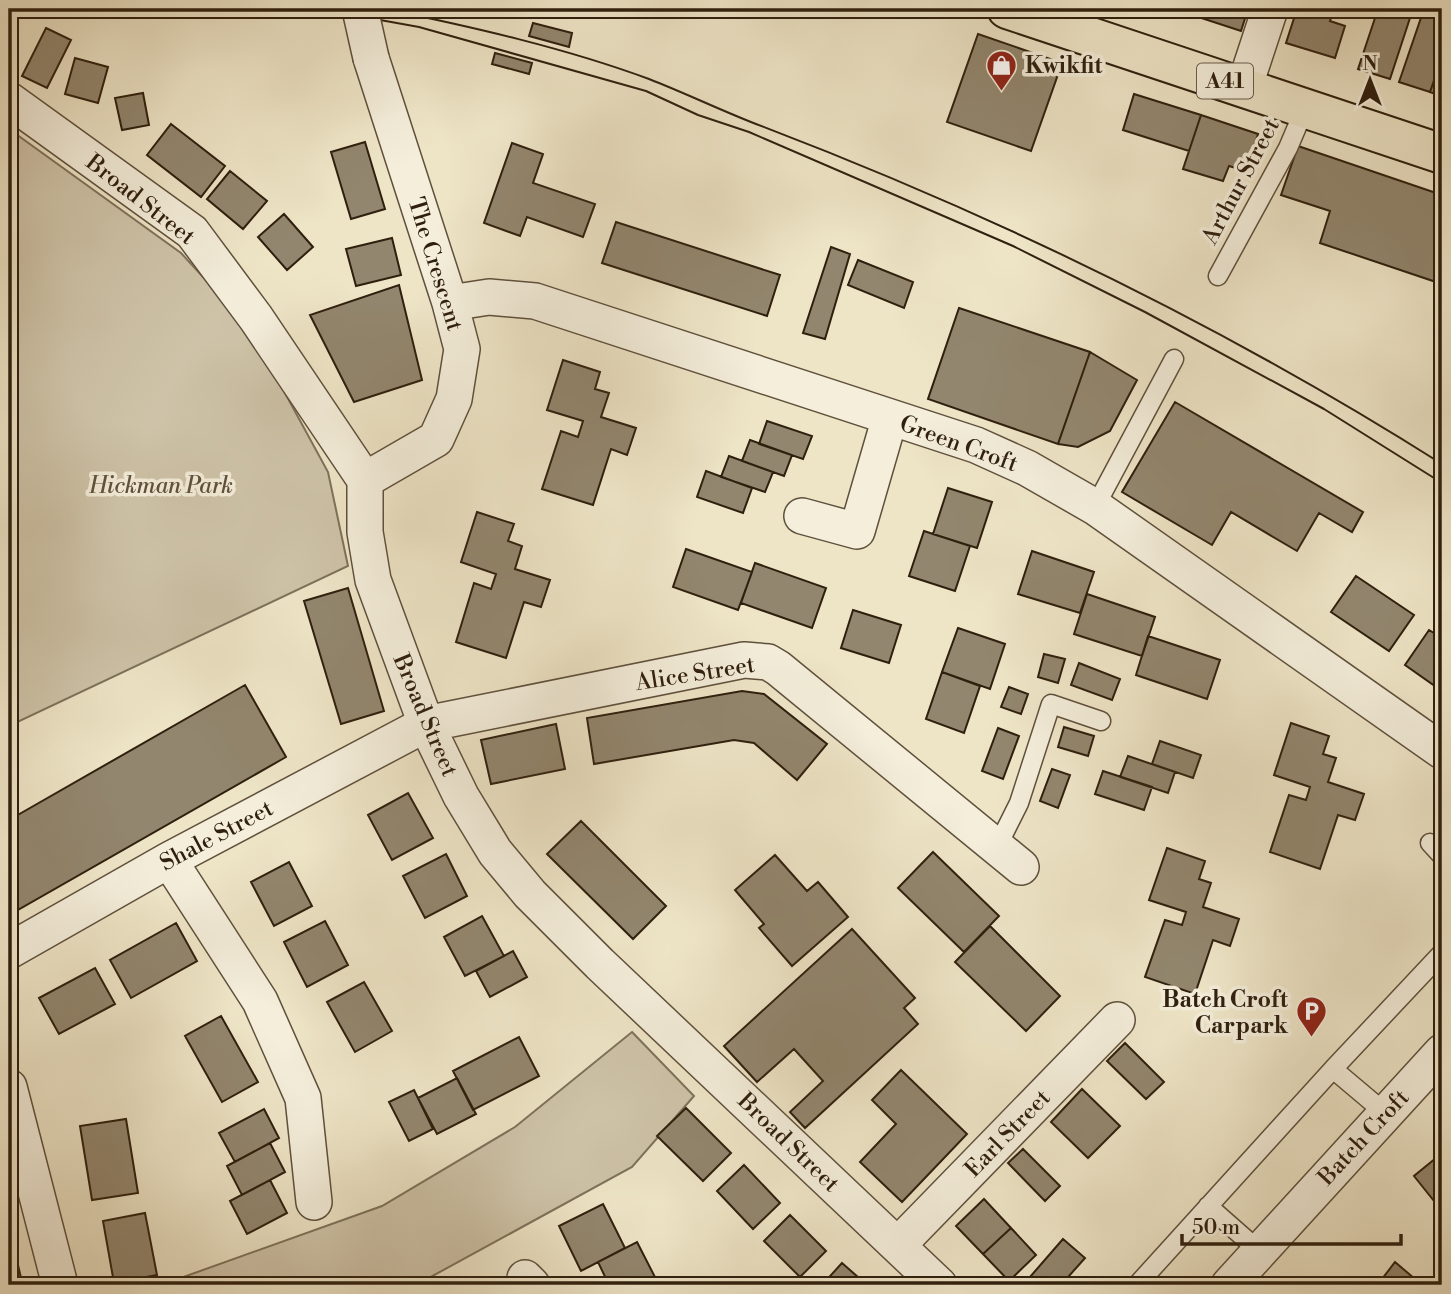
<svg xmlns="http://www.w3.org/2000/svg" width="1451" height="1294" font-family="'Libre Bodoni',serif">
<rect width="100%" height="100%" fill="#eee5c7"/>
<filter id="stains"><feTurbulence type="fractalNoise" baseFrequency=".00286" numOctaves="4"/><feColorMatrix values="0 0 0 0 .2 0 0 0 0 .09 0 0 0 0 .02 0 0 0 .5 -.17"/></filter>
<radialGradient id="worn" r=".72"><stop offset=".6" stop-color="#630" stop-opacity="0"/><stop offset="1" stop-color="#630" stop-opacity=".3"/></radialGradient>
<!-- green -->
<path fill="#cec3a8" stroke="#7e715b" stroke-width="2" d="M9,129L181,253L249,327L328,472L348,566L9,726Z
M632,1032L694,1096L632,1167L416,1285H161L382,1206L515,1127Z"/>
<!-- building -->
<path fill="#92866e" stroke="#2f1f0e" stroke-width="2" d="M1174,9H1248L1241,31Z
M1297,9H1334L1330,21L1345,26L1335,58L1286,43Z
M1378,9L1410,18L1390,79L1358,69Z
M1424,9H1442V57L1430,92L1399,82Z
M533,23L572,33L569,47L529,36Z
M46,28L71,40L47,88L22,76Z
M978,34L1062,63L1031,151L947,122Z
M495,53L532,63L529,74L492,64Z
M1442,57V96L1430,92Z
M75,58L108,67L98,103L65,94Z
M143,93L149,125L122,130L115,98Z
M1134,94L1201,115L1189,151L1123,130Z
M1201,115L1258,134L1246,171L1229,166L1223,181L1183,169Z
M171,124L225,166L201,197L147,155Z
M365,142L385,209L351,219L331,152Z
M512,143L543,154L533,183L595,204L583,237L527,217L520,236L484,223Z
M1298,146L1442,195V284L1320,243L1330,211L1281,195Z
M230,171L267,201L243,229L207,199Z
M284,214L313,247L287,270L258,237Z
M616,222L780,275L767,316L602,263Z
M392,238L401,275L356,286L346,249Z
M831,247L850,254L825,339L803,333Z
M858,260L913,282L904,308L848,285Z
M399,285L422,380L354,402L310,315Z
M959,308L1090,352L1058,444L928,399Z
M1090,352L1137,380L1110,431L1078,447L1058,444Z
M563,360L600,372L595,389L609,393L601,417L636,428L627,455L611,449L593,505L542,489L561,431L578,437L583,421L547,410Z
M1175,402L1363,512L1352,532L1319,513L1297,551L1231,512L1212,545L1122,492Z
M767,421L812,436L803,459L759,444Z
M750,440L792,455L784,476L742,461Z
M729,456L773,472L765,492L721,477Z
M706,471L752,488L743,513L697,497Z
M948,488L992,502L977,548L933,534Z
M477,512L514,524L508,541L522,546L515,569L550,580L541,607L524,602L506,658L456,642L474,583L491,589L496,574L461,562Z
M924,531L970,546L955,591L909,576Z
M686,549L752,572L738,610L673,587Z
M1032,551L1094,572L1080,613L1018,594Z
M755,563L826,588L812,628L741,603Z
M1356,576L1414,615L1389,651L1331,612Z
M348,588L384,711L341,724L304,601Z
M1087,594L1155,617L1142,656L1074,634Z
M853,610L901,625L889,663L841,648Z
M958,628L1005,644L990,689L942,672Z
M1429,630L1442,638V691L1405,665Z
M1148,636L1220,660L1207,699L1136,675Z
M1044,654L1065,659L1058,683L1038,677Z
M1079,663L1120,679L1112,700L1071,685Z
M942,672L980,686L964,733L926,719Z
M245,685L286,757L9,915V820Z
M1009,687L1028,694L1021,714L1001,707Z
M742,691L764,694L827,744L797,780L754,743L734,740L594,764L587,718Z
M1291,723L1329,736L1323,754L1336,758L1328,782L1364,794L1355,820L1338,815L1320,869L1270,852L1289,795L1306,800L1310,787L1274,775Z
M556,724L565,769L491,784L481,740Z
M1064,727L1094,736L1088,756L1058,747Z
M998,728L1019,736L1003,779L982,771Z
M1160,741L1201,755L1193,778L1152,764Z
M1128,756L1175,772L1168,793L1120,777Z
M1052,769L1070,775L1058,808L1040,801Z
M1103,771L1152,787L1144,810L1095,794Z
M408,793L433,838L392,860L368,815Z
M581,821L666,906L633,939L547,854Z
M1167,848L1205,861L1199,879L1211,883L1203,907L1239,919L1230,946L1213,940L1195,994L1145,977L1165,920L1182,925L1186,912L1149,900Z
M933,852L999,916L964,952L898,888Z
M446,854L467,896L425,918L403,876Z
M775,855L807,891L818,882L848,917L792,966L759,928L764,924L735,890Z
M289,862L312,906L274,926L251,882Z
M482,916L504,956L465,976L444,937Z
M325,921L348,965L307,987L284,942Z
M176,923L197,961L131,998L110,960Z
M990,926L1060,996L1026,1031L955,962Z
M852,929L915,998L904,1008L918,1024L805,1128L790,1112L823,1081L794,1049L757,1082L724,1046Z
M513,951L527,977L490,997L476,971Z
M95,968L115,1004L59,1034L39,998Z
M364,982L392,1031L355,1052L327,1002Z
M221,1016L258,1082L222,1102L185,1036Z
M519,1037L539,1076L473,1110L453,1071Z
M1125,1043L1164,1082L1146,1099L1107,1061Z
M901,1070L967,1134L902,1202L860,1162L896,1124L872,1100Z
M457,1078L476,1114L437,1134L418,1098Z
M1082,1089L1120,1126L1088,1158L1051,1122Z
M414,1090L433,1129L409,1141L389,1102Z
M686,1108L731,1153L703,1181L657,1136Z
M264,1109L279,1138L235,1162L219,1133Z
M126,1119L138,1193L92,1200L80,1126Z
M270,1143L285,1172L242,1195L227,1166Z
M1023,1149L1060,1186L1045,1201L1008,1163Z
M1442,1153V1211L1414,1176Z
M744,1165L780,1203L753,1229L717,1191Z
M270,1180L287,1213L247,1234L230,1201Z
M984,1199L1011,1228L983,1254L956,1226Z
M603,1204L625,1248L581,1271L559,1226Z
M145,1213L157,1275L114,1283L103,1221Z
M790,1215L826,1251L800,1277L764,1241Z
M1011,1228L1036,1255L1009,1281L983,1254Z
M12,1239L21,1278L9,1280V1240Z
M1063,1239L1085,1258L1061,1285H1023Z
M637,1242L659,1285H609L598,1262Z
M1395,1262L1422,1285H1381L1379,1283Z
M842,1263L867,1285H822Z"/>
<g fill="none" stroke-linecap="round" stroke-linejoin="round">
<defs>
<path id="service" d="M1218,276L1288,148L1305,108
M1095,507L1174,359
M1430,843L1442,856
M997,847L1019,803L1051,704L1101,721
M1384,1112L1333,1069L1442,953
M1208,1206L1258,1250
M1137,1285L1333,1069"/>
<path id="minor" d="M1244,88L1270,9
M9,100L192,232L256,318L365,480V532L373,580L426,724L461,796L495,852L530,894L600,964L939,1285
M450,303L489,297L535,301L976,445L1027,468L1095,507L1442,751
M365,480L436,439L454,399L462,349L450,303L371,58
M802,516L857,531L890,417
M169,860L260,1001L303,1098L314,1202
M9,951L169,860L426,724L744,660L768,662L778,668L1021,867
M9,1087L60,1285
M898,1245L1117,1020
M525,1278L532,1285
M1229,1285L1442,1052"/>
<path id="trunk" d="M1007,9L1442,154"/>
</defs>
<!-- service casing -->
<use href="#service" stroke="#5f503c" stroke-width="21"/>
<!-- minor casing -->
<use href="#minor" stroke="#5f503c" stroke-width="38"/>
<!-- trunk casing -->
<use href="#trunk" stroke="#2f1f0e" stroke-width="42"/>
<!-- service -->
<use href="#service" stroke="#f4eedb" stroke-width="18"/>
<!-- minor -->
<use href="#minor" stroke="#f4eedb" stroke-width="35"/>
<!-- trunk -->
<use href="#trunk" stroke="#eee5c7" stroke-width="38"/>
<!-- tram -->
<path stroke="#2f1f0e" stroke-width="2" d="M319,9L419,27L646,91L698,115L749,132L1013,246L1145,312L1324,409L1442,483
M385,9C473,27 565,48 649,79C685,93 720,110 756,124C998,216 1224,326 1442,464"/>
<defs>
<path id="minor-bridge" d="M360,9L371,58"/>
</defs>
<!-- minor-bridge casing -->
<use href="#minor-bridge" stroke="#5f503c" stroke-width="38" stroke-linecap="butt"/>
<!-- minor-bridge -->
<use href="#minor-bridge" stroke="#f4eedb" stroke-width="35"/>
</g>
<!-- icons -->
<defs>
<symbol id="shop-pin" viewBox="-11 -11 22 30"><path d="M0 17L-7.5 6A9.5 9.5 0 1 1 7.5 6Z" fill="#8f2418" stroke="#f4eedb"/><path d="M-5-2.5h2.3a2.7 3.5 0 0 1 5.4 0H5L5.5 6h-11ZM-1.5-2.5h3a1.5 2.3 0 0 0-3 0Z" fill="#fff"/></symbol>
<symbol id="parking-pin" viewBox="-11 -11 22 30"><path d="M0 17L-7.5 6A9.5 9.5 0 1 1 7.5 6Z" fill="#8f2418" stroke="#f4eedb"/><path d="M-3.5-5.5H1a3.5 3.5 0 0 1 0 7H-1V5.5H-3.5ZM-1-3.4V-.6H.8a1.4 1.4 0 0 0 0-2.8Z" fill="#fff"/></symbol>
</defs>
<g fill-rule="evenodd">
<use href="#shop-pin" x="984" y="48" width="35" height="47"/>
<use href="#parking-pin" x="1294" y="994" width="35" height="47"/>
</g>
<g text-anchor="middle" stroke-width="7" stroke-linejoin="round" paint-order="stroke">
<!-- shield labels -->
<rect fill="#f4eedb" stroke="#6a5d4c" stroke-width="2" x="1197" y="63.5" width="56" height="35" rx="5"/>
<g font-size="21" font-weight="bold" fill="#2f1f0e">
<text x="1225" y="88">A41</text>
</g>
<!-- poi labels -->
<g font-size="23" font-weight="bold" fill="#2f1f0e" stroke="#f4eedb" text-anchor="start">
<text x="1025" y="73">Kwikfit</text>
<text x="1288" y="1007" text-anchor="end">Batch Croft<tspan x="1288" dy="26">Carpark</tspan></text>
</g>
<!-- street labels -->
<g font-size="23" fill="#2f1f0e" stroke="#f4eedb">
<text transform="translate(1240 181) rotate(-62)" y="8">Arthur Street</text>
<text transform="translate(141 199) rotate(38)" y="8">Broad Street</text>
<text transform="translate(436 264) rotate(73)" y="8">The Crescent</text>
<text transform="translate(959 443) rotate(20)" y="8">Green Croft</text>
<text transform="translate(695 673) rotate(-9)" y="8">Alice Street</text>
<text transform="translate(426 715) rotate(67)" y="8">Broad Street</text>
<text transform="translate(216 835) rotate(-28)" y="8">Shale Street</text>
<text transform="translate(1007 1133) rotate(-46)" y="8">Earl Street</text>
<text transform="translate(1363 1137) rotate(-47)" y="8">Batch Croft</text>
<text transform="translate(789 1142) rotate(44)" y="8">Broad Street</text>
</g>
<!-- park labels -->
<g font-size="23" font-style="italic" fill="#5f503c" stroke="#f4eedb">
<text x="161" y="493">Hickman Park</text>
</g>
</g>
<!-- margin -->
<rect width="1451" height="1294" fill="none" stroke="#eee5c7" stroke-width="35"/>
<rect x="10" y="10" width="1430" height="1273" fill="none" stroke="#2f1f0e" stroke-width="3.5"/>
<rect x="18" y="18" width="1416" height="1259" fill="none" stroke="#2f1f0e" stroke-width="2"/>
<!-- north arrow -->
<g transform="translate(1370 80)" stroke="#f4eedb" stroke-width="5" paint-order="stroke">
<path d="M0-5L12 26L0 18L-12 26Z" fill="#2f1f0e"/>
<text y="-10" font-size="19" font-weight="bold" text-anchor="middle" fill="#2f1f0e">N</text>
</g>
<!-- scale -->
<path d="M1182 1234v10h219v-10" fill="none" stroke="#2f1f0e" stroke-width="3.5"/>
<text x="1192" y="1234" font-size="21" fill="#2f1f0e" stroke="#f4eedb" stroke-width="5" paint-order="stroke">50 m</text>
<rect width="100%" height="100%" filter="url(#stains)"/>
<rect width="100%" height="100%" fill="url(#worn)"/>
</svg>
